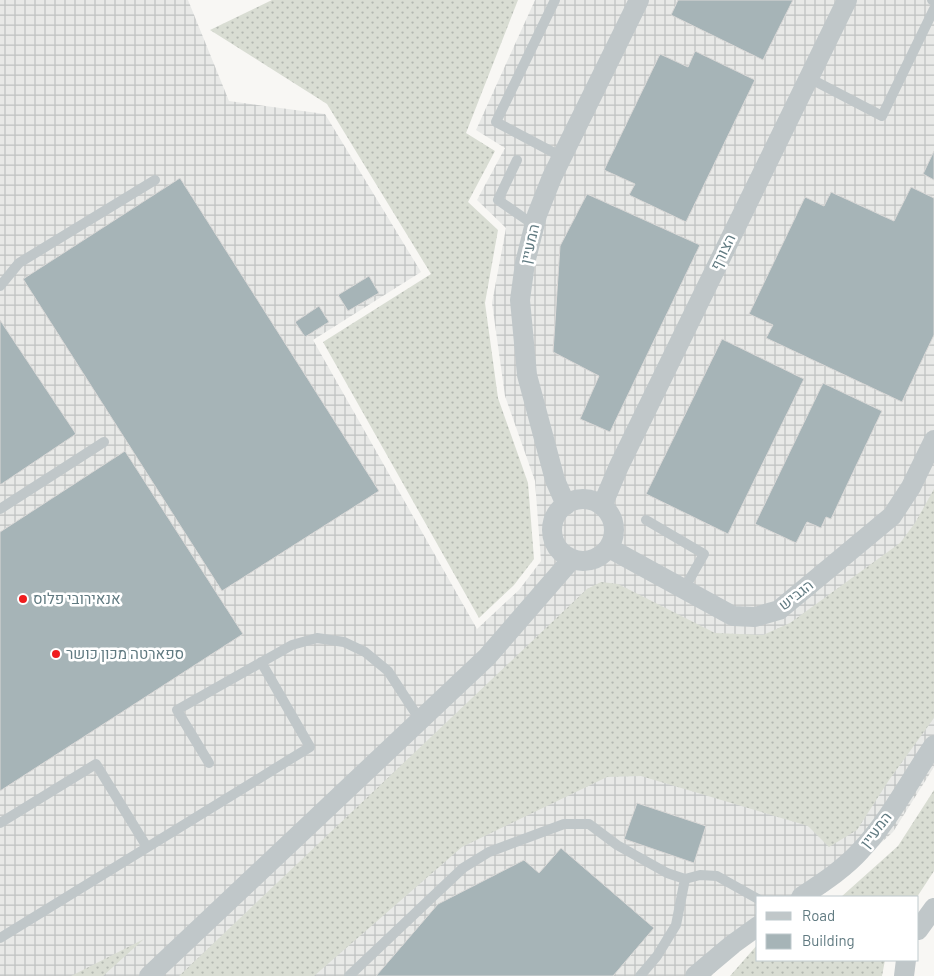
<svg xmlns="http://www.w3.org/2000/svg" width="934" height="976" font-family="Barlow,Heebo,sans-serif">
<defs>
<pattern id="industrial-grid" width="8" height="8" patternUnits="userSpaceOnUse" patternTransform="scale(1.25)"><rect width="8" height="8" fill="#e8e9e7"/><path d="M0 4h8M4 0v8" fill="none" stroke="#bfc2c1"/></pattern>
<pattern id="grass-dots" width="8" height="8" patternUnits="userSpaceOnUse" patternTransform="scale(1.25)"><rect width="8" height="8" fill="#d9ddd3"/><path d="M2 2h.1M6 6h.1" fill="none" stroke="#b3b8b1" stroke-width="1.8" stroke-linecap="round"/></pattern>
</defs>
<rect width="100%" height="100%" fill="#f8f7f4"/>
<!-- industrial -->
<path fill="url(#industrial-grid)" d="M0,0H188L229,101L325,114L421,272L313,340L477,629L519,590L541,561L535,481L505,396L492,303L506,228L477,200L505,148L476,130L535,0H934V767L893,832L828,891L817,897H758V933L748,939L711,976H0Z"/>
<!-- grass -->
<path fill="url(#grass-dots)" d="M272,0H518L466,133L495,151L468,202L498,230L485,303L498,398L528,483L534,559L514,585L479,618L323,342L431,274L327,104L210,30Z
M934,489V718L889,780L857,830L829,847L808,826L641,776L607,777L462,847L314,976H179L587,589L601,582L618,584L715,633L763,635L790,623L900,543L915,523Z
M934,790V871L917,897H841L898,846Z
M144,939L103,976H70H71Z
M758,944V960H885L882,976H730Z"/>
<!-- building -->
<path fill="#a6b4b7" stroke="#d9d8d7" d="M678,0H793L763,60L671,15Z
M695,51L755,80L686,222L629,195L635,184L604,170L660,54L688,67Z
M934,151V180L923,174Z
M180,178L379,491L222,591L23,279Z
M911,187L934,198V335L902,402L766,338L773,325L749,314L805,197L824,206L831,192L894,221Z
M587,194L700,245L610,432L580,419L599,376L553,352L560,246Z
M369,276L379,293L348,311L338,295Z
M319,306L329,322L305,337L295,322Z
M0,320L76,434L0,485Z
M722,339L804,379L728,534L646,494Z
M823,383L882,411L831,519L826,517L821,528L807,522L796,543L755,524Z
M125,451L243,634L0,791V532Z
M637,803L706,826L694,863L624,839Z
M561,848L654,928L613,976H376L438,904L524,860L539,873Z"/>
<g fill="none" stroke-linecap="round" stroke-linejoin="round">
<!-- lane -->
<path stroke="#c0c7c9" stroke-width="10" d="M555,0L496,122L562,157
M932,0L934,1
M809,78L882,116L934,9
M517,160L498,200L534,225
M0,286L19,263L155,180
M0,509L104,442
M646,520L704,554L684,589
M209,763L177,710L292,645L317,638L344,642L365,652L388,671L420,720
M0,823L96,764L147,847
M0,938L310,747L261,662
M349,976L463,868L489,852L564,824H589L617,845L667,873L685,879L700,875L717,876L758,899
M640,976L657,956L676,925L685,879"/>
<!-- street -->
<path stroke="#c0c7c9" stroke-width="20" d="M552 530a31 31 0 1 1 62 0a31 31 0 1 1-62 0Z
M566,505L555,480L527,375L520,300L525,263L537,215L552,177L639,0
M602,506L619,466L847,0
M609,548L733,616L755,617L779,610L892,516L911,487L934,440
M801,897C822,883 844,869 861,850C890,819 910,780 934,745
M918,930L934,908
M149,976L487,657L572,559
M695,976L733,944L758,926
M904,976L906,960"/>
</g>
<!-- markers -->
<g fill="#ef1c1e" stroke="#fff" stroke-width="2">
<circle cx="23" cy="599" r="5"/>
<circle cx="56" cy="654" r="5"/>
</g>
<g text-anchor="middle" stroke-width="5" stroke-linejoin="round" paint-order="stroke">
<!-- street labels -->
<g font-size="15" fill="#607a81" stroke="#fff">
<text transform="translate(530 244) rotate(-77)" y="5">המעיין</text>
<text transform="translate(723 252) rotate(-64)" y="5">הצורף</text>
<text transform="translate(796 595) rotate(-38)" y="5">הגביש</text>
<text transform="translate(876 830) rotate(-52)" y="5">המעיין</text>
</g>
<!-- poi labels -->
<g font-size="15" fill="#607a81" stroke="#fff" text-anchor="start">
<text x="33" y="604">אנאירובי פלוס</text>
<text x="66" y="659">ספארטה מכון כושר</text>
</g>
</g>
<!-- legend -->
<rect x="756" y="896" width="162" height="65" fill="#ffffff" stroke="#bfcacd"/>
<rect x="766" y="912" width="25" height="8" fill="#c0c7c9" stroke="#bfcacd"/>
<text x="802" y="921" font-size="15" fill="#607a81">Road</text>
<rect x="766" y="934" width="25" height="15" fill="#a6b4b7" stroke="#bfcacd"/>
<text x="802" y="946" font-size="15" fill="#607a81">Building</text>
</svg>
